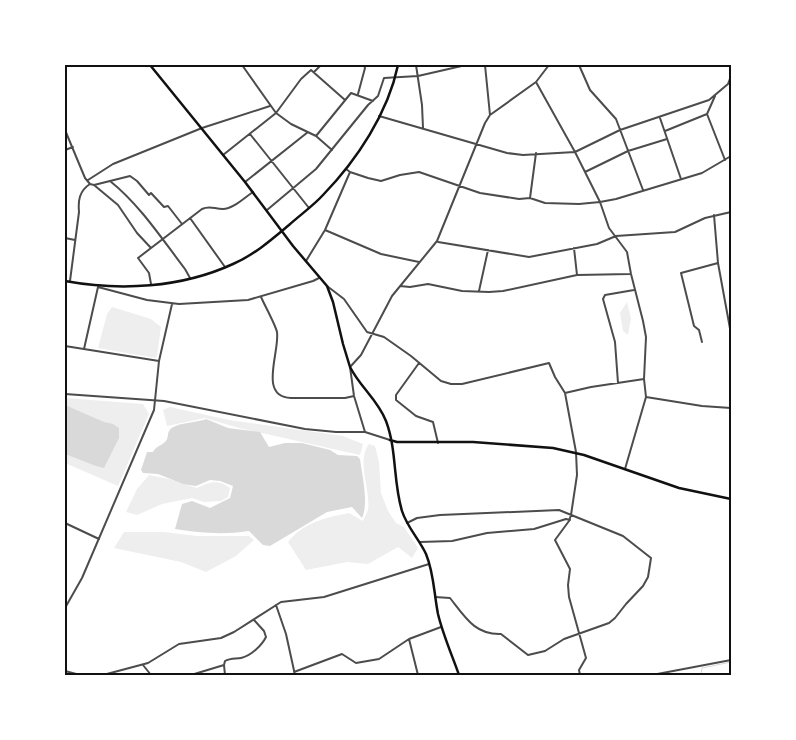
<svg xmlns="http://www.w3.org/2000/svg" width="796" height="740" font-family="Rubik,sans-serif">
<rect width="100%" height="100%" fill="#fff"/>
<!-- green -->
<path fill="#eee" d="M627,302L631,318L628,335L623,331L620,313Z
M112,307L151,319L161,327L157,356L155,358L98,348L107,314Z
M65,398L143,404L149,414L118,486L65,463Z
M170,407L229,420L343,436L363,444L360,455L239,428L205,418L167,426L163,410Z
M369,444L375,446L379,462L381,493L388,511L396,523L404,527L418,548L412,558L398,547L368,564L347,562L306,570L288,542C304,522 325,518 349,513L363,521C364,518 367,513 368,510C371,491 356,461 369,444Z
M149,475L169,479L197,488C210,482 217,479 230,488L228,497L221,501L204,502L192,498L162,504L137,515L126,512L137,489Z
M124,532H164L197,536H249L254,540L236,556L206,572L181,562L114,548Z"/>
<!-- water -->
<path fill="#d9d9d9" d="M65,405L104,422L113,424L119,428V438L104,468L96,466L65,454Z
M206,419L228,428L260,432L269,447L285,443H302L330,450L338,455L357,456L360,459C362,475 369,503 362,518L352,507L327,512L270,546L263,545L249,531C221,535 203,533 175,529L182,504L192,501L210,508L230,498L233,486L220,481L210,480L196,486L183,484L158,474L143,473L141,470L147,452H153C156,446 161,446 165,442C169,438 167,435 169,431C174,422 198,423 206,419Z"/>
<g fill="none" stroke-linecap="round" stroke-linejoin="round">
<!-- stream -->
<path stroke="#d9d9d9" stroke-width="1" d="M666,675H673
M701,675L702,668L731,662"/>
<!-- minor -->
<path stroke="#4c4c4c" stroke-width="2" d="M242,65L276,113L291,124L316,136L332,150
M416,65L422,105L423,128
M485,65L490,115
M579,65L590,90L616,119L643,190
M314,72L321,65
M536,82L575,152L600,202L609,228L627,252L631,274L643,321L646,337L644,379L646,397L625,469
M358,94L365,68L364,65
M707,114L725,160
M379,116L507,153L523,155L575,152L620,130L709,100L728,84L731,76
M660,118L681,179
M65,130L85,178L90,184
M665,131L707,114L715,96
M250,134L309,208
M316,136L351,93L373,101
M65,150L73,147
M223,155L276,113L301,79L311,70L345,100
M346,169L350,172L368,178L381,181L400,175L419,172L480,193L519,199L530,198L545,203L579,204L600,202L616,199L702,173L731,156
M585,172L628,151L667,139
M88,180L113,164L202,128L270,106
M110,181C140,205 162,239 185,269L190,278
M245,182L308,132
M94,185L118,205L137,233L151,248
M530,198L536,153
M267,210L316,169L368,105L378,96L384,78L418,76L466,65
M714,215L718,263L731,334
M190,218L225,267
M325,230L381,254L419,262
M65,238L75,240
M438,242L529,257L597,244L616,236
M574,248L577,275
M306,261L325,230L350,172
M70,281L79,212C78,201 79,191 90,184L94,185L130,176L137,181L149,195L151,193L164,207L168,206L182,224
M151,284L149,273L138,258L202,209C210,205 214,209 223,209C233,209 244,198 253,192
M327,286L344,299L367,332L384,337L411,356L441,381L451,384H462L549,363L555,377L565,393L576,452L577,475L571,515L569,521L555,540L570,569L568,585L569,597L586,658L579,670L580,675
M400,286L410,287L428,284L462,291L489,292L503,291L577,275L630,274
M479,291L488,250
M261,297C265,306 275,324 277,332C280,352 258,397 291,398H345L354,396
M702,342L699,330L694,326L681,273L718,263
M84,349L98,287L147,300L179,304L248,300L313,281L319,278
M419,363L396,395V400L416,416L433,422L438,443
M618,383L615,342L603,299L605,295L634,290
M565,393L591,387L644,379
M646,397L702,406L731,408
M365,432L354,396L350,367L361,355L392,296L437,241L485,123L490,115L536,82L549,65
M65,523L99,539
M407,523L417,518L440,515L559,510L623,536L651,558L648,577L643,586L626,604L615,618L609,623L564,639L545,651L528,655L501,634C475,635 465,617 450,598L435,597
M420,542L452,541L487,533L534,529L566,519L570,520
M276,605L286,634L295,675
M65,608L82,578L154,410L159,361L172,304
M409,639L418,675
M143,665L151,675
M224,665L225,675
M65,671L80,675
M294,672L342,654L356,663L379,659L409,639L441,627
M103,675L148,663L179,644L221,638L234,632L281,602L324,597L429,564
M191,675L224,665L225,661C230,658 236,659 241,658C251,656 262,645 266,637L264,631L254,620
M652,675L731,660"/>
<!-- tertiary -->
<path stroke="#4c4c4c" stroke-width="2" d="M616,236L675,232L705,218L731,212
M65,346L159,361
M65,394L164,401L305,429L336,432H365L390,440"/>
<!-- secondary -->
<path stroke="#111" stroke-width="2.5" d="M150,65L245,182L293,246L327,286L333,302L343,344L350,367C360,387 378,400 386,421C397,450 393,482 402,511C407,527 419,539 426,554C434,573 434,594 438,614C443,635 452,655 459,675
M65,281C120,291 181,288 233,264C254,255 271,240 289,225C300,215 313,206 323,195C357,160 388,113 398,65
M390,440L397,442H473L553,448L584,455L679,488L731,499"/>
</g>
<!-- border -->
<rect width="796" height="740" fill="none" stroke="#ffffff" stroke-width="132"/>
<rect x="66" y="66" width="664" height="608" fill="none" stroke="#111" stroke-width="2"/>
</svg>
